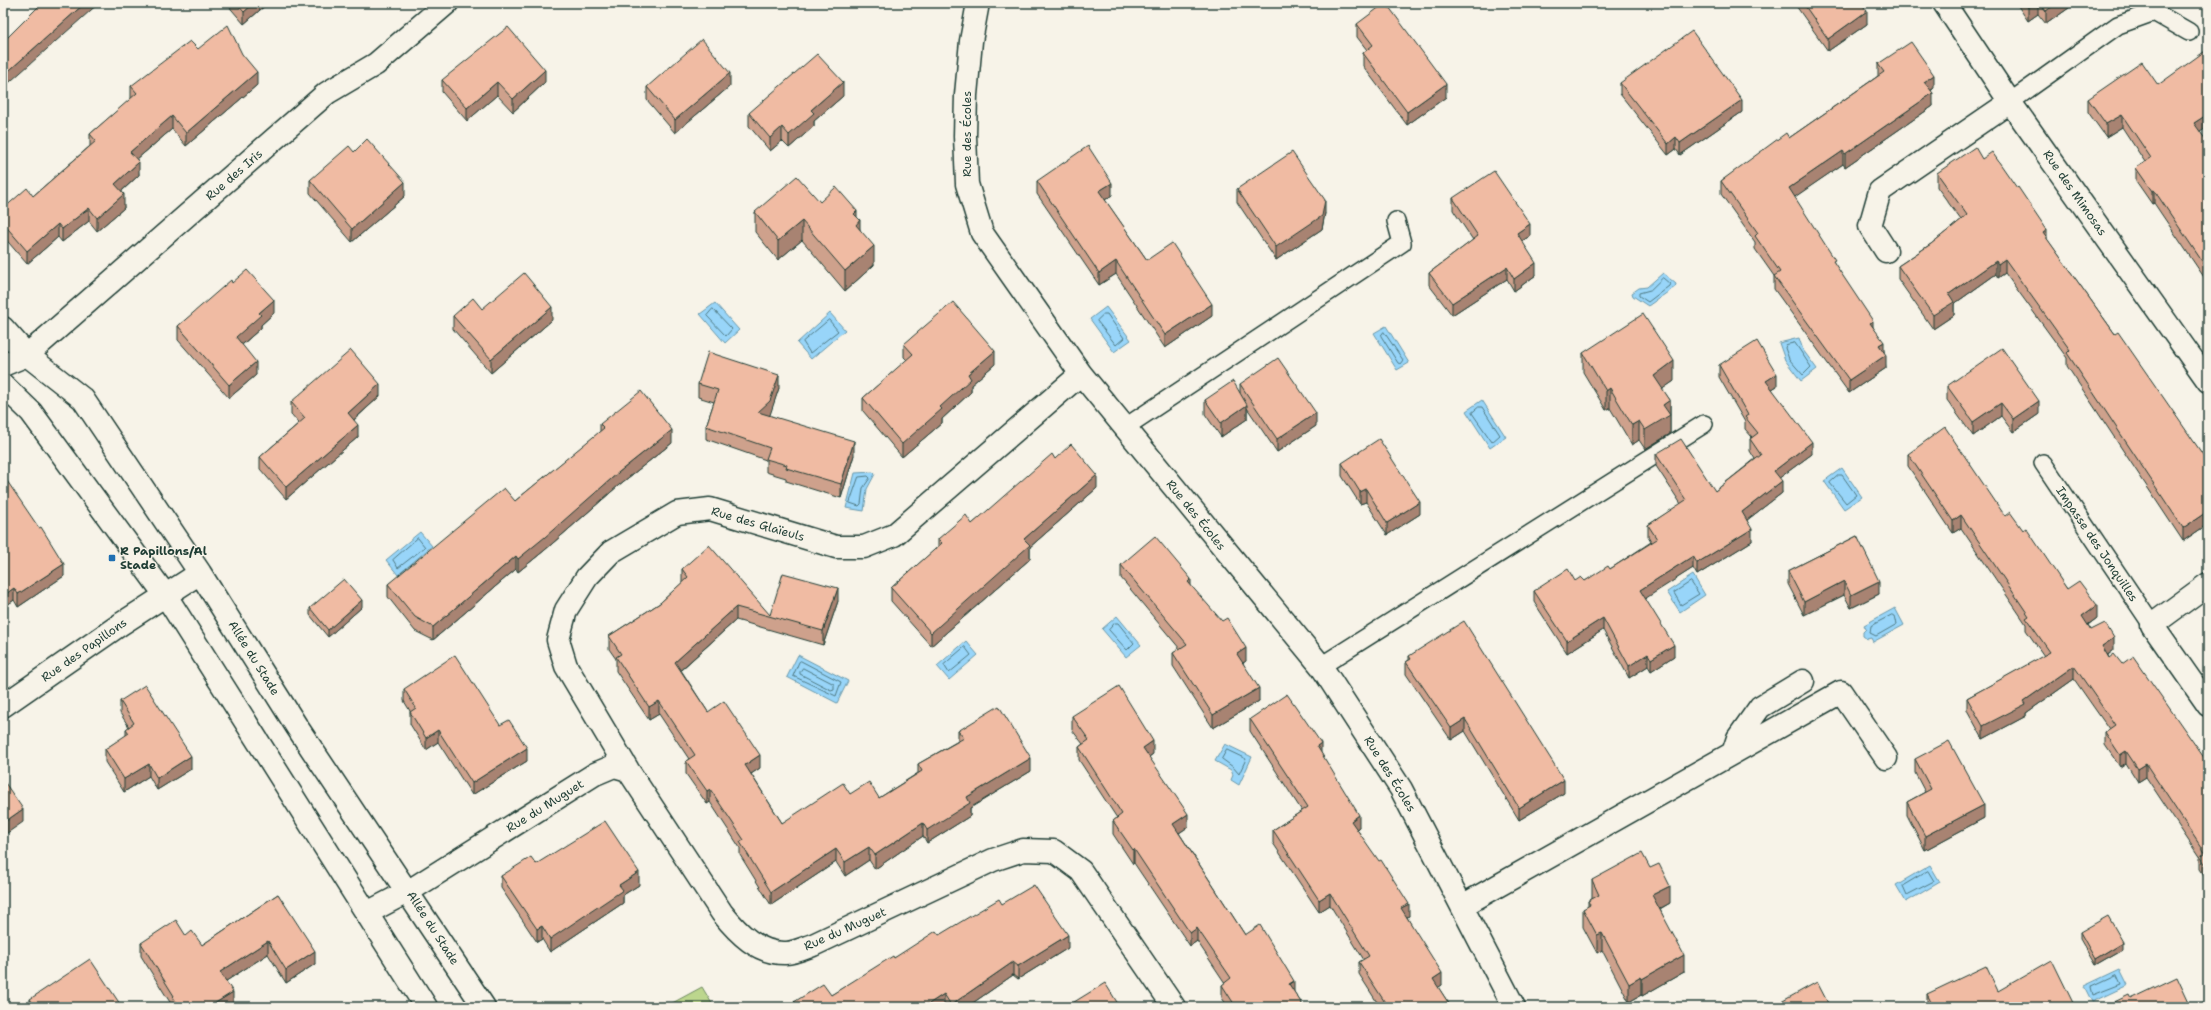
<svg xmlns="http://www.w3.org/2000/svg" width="2211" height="1010" font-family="'Shantell Sans',sans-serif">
<rect width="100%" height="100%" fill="#f7f3e8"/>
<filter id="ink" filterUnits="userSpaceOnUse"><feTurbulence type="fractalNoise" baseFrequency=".025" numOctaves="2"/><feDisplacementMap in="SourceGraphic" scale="8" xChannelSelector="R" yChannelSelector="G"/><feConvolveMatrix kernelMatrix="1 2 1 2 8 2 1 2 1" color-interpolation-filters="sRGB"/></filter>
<g filter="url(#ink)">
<!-- green -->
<path fill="#bcd68d" stroke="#6e8a60" d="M702,987L714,1007H665Z"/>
<!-- water -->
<path fill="#98d5f9" stroke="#6898aa" d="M1663,273L1676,284L1675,287L1648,306L1633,296L1632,293L1639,288L1647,287Z
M715,303L739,330L725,343L700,314Z
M1106,307L1131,340L1114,352L1090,319Z
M830,313L845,330L811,359L797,343Z
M1386,326L1409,363L1397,370L1374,333Z
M1799,338L1803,350L1817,369L1801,381L1785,360L1779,343Z
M1482,400L1506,437L1490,448L1466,411Z
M1842,468L1862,497L1844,509L1824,481Z
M873,472L875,474L867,489L864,511L846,508L855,473Z
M420,532L432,546L398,575L386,560Z
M1693,575L1705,595L1680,612L1667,592Z
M1895,608L1904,625L1873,642L1871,638L1867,639L1863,636V632L1866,629L1864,625Z
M1117,616L1141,645L1126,657L1102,629Z
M966,641L978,655L949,680L937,666Z
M798,655L848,681L837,703L787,677Z
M1225,744L1252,757L1239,785L1231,780L1233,775L1231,770L1215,761Z
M1930,865L1940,882L1906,902L1896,885Z
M2120,969L2128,985L2092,1002L2084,986Z"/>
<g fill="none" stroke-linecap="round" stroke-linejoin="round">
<!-- shore -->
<path stroke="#4f7a83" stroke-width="1" d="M1663,278L1670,284L1669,286L1648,302L1639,296V293L1650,290Z
M713,309L732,329L726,336L707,316Z
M1104,314H1107L1124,338L1116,345L1097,321Z
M829,320L838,331L810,353L803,342Z
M1384,332L1403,360L1400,364L1398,363L1381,336Z
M1795,343L1811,367L1803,375L1789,359L1785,348L1786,345Z
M1479,407H1482L1500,435L1492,442L1472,413Z
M1839,475H1842L1856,495L1846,503L1830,483Z
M859,477L868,476L870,478L863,488L861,504L859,506L850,503Z
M418,538L425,547L398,568L393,560Z
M1691,582L1699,594L1681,605L1674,593Z
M1892,615L1895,616L1897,624L1876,636L1870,633L1871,626Z
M1115,623H1118L1134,643L1127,650L1109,630Z
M965,647L971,655L949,673L944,665Z
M801,661L841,682L836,696L793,676L799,662Z
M803,668L834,684V689L831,690L800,674V672Z
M1227,750L1246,759L1239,774L1233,767L1222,759Z
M1928,871L1934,881L1907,895L1903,886Z
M2117,975L2121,984L2093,995L2091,987Z"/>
<defs>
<path id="service" d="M2010,102L2118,25L2154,12L2189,32
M1124,428L1402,243L1396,221
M2043,463L2152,625
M1321,666L1704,424"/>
<path id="minor" d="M978,3L971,41L966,95L965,136L967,184L982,233L1081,374L1321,666L1401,789L1514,1007
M1944,3L2010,102L2208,381
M1886,251L1870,226L1880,191L2010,102
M3,328L27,355L83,399L200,573L297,727L484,1007
M3,365L27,355L327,93L376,64L447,3
M1081,374L894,535L864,547H836L710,509L677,513L611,552L587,577L566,610L558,640L566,666L628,770L722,913C738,933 758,954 786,953C794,953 805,948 813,945L993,860L1023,850L1054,851L1081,871L1174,1007
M3,385L31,412L166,596L426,1007
M2208,584L2152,625L2208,705
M3,706L121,624L200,573
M1733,753L1738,738L1760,707L1803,681
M1462,906L1841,692L1886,758
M367,913L409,891L595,774L614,766L628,770"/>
</defs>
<!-- service casing -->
<use href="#service" stroke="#1f3d34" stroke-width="20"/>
<!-- minor casing -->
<use href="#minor" stroke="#1f3d34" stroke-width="25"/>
<!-- service -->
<use href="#service" stroke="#f7f3e8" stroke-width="17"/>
<!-- minor -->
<use href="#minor" stroke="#f7f3e8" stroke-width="22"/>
</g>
<!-- wall -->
<path fill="#cea18c" stroke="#1f3d34" d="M35,3H99L6,39L39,7Z
M226,3H268L244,24Z
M1794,3H1861L1867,24L1828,51Z
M2016,3H2076L2046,24L2038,14L2028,21Z
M1357,24L1446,97L1407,125L1363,66V53L1367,50L1357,37Z
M198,49L257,85L186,146L172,129L137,159L139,175L122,191L124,208L97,231L89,221L62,242L58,237L27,264L3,236V209L33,196L90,146V134L131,99V86Z
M1878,64L1934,88L1931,91L1933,106L1845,167L1843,164L1794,197L1873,327L1884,351L1886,368L1849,393L1774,289V276L1755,249V242L1721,194V181L1789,138L1878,76Z
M442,80L545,82L513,112L497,95L467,121L442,92Z
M1620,83L1742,112L1680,155L1676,149L1668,155L1620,94Z
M2158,85L2200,132L2208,143V283L2154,203L2152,204L2136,181V168L2145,162L2122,127L2106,137L2088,112V99Z
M730,86L675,133L647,100V87Z
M843,96L814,121V126L789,148L782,141L770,151L749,126V113Z
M354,152L405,196L352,242L310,193V180Z
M1982,159L2047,239L2115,334L2208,462V524L2183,541L2067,366V358L2005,273L1998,278L1996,274L1954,304V315L1933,329L1898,279V266L1931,244L1961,220L1937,187V173Z
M1037,181L1112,195L1105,200L1147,260L1212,316L1165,348L1116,274L1099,285L1037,194Z
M1237,189L1325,213L1322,229L1276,260L1237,202Z
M1453,198L1530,236L1522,241L1536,275L1514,291L1507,279L1452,315L1429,285V273L1473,240L1453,210Z
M820,202L857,217L860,230L874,265L845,291L802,240L778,260L755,232V212Z
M232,283L274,313L261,325V328L242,345L256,375L229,398L178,340V326Z
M482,309L552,320L491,373L453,329V316Z
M904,344L995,364L971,385V392L942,419V423L902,457L863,411V398L907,360L904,357Z
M1583,353L1674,381L1662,389L1670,400V434L1645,449L1639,440L1632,445L1610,408L1606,410L1583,372Z
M1719,365L1777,386L1772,389L1812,454L1779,478L1782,493L1747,520L1752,541L1697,575L1693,568L1645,598L1674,656L1651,671L1648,666L1629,678L1603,630L1567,653L1534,602V591L1575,581H1585L1610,569L1651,542L1648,537V525L1681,504L1656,466V454L1715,491L1755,459L1750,451V439L1752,437L1745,429V422L1719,377Z
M698,384L779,388L769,415L854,455L841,498L786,481V478L766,472V460L706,439V426L714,402L698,397Z
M1240,384L1316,426L1277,452L1247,408V419L1221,437L1205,414V400L1240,393Z
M1947,386L2039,414L2013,432L2001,416L1973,436L1947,400Z
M380,396L354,420L358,437L286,499L260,469V457L299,423L291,414V402Z
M600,424L672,443L619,485L545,550L518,572L516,569L433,640L415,631L388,597V584L515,501L600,432Z
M1908,454L2005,516L2023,530L2067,589L2097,618L2088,625L2091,630L2114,650L2108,655L2109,658L2122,664L2205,759H2208V881L2200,869V858L2146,777L2138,782L2126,763L2120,767L2105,745V732L2109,729L2074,679L2026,713V716L1983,739L1967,710V698L2044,656L2026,630V624L1961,528L1953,533L1908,466Z
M1055,459L1097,488L1030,547V559L931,646L891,601V588L938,547V539L972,524Z
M1342,463L1420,514L1387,535L1366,502L1360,504L1342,476Z
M3,475L64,576L18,607L14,600L3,608Z
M1857,536L1879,594L1851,608L1844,595L1804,615L1788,584V571Z
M1121,565L1191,586L1246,661L1243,663L1259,701L1213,728L1173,666V653L1180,649L1121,578Z
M682,569L770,615L838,601L823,645L736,620L681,670L708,712L760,768L751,774L782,823L850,794L879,798L918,773V764L958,741V731L1031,771L970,808V816L927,843L923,836L875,869L869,860L845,876L836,862L771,905L740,855V848L710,802L707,804L686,774V761L689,759L659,714L649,720L616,671V659L609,649V636L660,603L682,583Z
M362,607L328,637L310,615V608Z
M1409,656L1564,793L1519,820L1465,731L1451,740L1406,674V662L1409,660Z
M404,689L500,725L527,761L472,795L438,742L426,750L410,724V711L404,701Z
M120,701L191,769L157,790L149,776L124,792L105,762V749L126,736V729L129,727L120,713Z
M1072,716L1153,754L1149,757L1188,827L1179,833L1245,935L1294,992L1304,1007H1228L1222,998V985L1225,983L1197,941L1190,946L1134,863L1133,864L1113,834V821L1117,818L1079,760V747L1083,744L1072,730Z
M1250,719L1321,753L1359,827L1357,829L1409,916L1407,917L1442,985L1438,987L1451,1007H1380L1359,974V962L1364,960L1330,905L1319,912L1273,843V830L1302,811L1250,731Z
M1915,759L1984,818L1925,850L1907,815V802L1925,792L1915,773Z
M536,864L639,885L623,895V903L550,952L542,939L537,942L501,888V876Z
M1592,880L1670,903L1660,909L1684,972L1642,996L1641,995L1629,1002L1602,950L1597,953L1583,927V909L1588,907V901L1592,899Z
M278,894L315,964L286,983L268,954L226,981L233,1005L229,1007H173L141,956V943L186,936L202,945Z
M1002,904L1068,948L1018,979L1013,975L967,1007H794V1002L831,995L894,958Z
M2080,932L2123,949L2095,965L2080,939Z
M1998,991L2075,1007H1927V994Z
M30,999L122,1007H30Z"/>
<!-- shaded-wall -->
<path fill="#a88372" stroke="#1f3d34" d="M85,3H99L3,88V76Z
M254,3H268L244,24V12Z
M2035,3H2038V14L2028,21V8Z
M2057,3H2076L2046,24V11Z
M1867,11V24L1828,51V39Z
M545,70V82L513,112V99Z
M257,72V85L186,146V133Z
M730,73V86L675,133V120Z
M1934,75V88L1924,95V82Z
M497,82V95L467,121V108Z
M843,82V96L814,121V126L789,148V135L811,110Z
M1446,84V97L1407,125V112Z
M1933,93V106L1845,167V154Z
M1742,100V112L1680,155V143Z
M2208,114V127L2194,136V123Z
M2122,115V127L2106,137V124Z
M172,116V129L130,165V152Z
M782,127V141L770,151V138Z
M1676,137V149L1668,155V144Z
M1843,151V164L1789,201V188Z
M139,162V175L115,197V184Z
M405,182V196L352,242V229Z
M1112,183V195L1099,204V191Z
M2154,190V203L2152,204V191Z
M124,194V208L97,231V218Z
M1325,200V213L1322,229L1276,260V247Z
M89,208V221L62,242V229Z
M857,211V223L860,220V239L856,244L854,214Z
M802,221V240L778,260V241Z
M58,224V237L27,264V251Z
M1530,224V236L1517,244V233Z
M2047,230V243L2043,233Z
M874,246V265L845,291V271Z
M2005,259V273L1998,278V264Z
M1116,261V274L1099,285V273Z
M1996,261V274L1954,304V315L1933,329V315L1949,294Z
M1536,263V275L1514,291V279Z
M1507,267V279L1452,315V303Z
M274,300V313L261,325V328L236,350V337L259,313Z
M1212,304V316L1165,348V335Z
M552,307V320L491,373V359Z
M1873,321V334L1870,323Z
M1884,342V355L1879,345Z
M995,351V364L971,385V392L942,419V423L902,457V444L940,407L968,374Z
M1886,355V368L1849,393V380Z
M1674,361V381L1654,395V376Z
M256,362V375L229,398V385Z
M1777,374V386L1766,393V381Z
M779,375V388L770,415L758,425V412Z
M380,384V396L348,425V413Z
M1610,388V408L1606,410V391Z
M1670,400V434L1645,449V430L1663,405Z
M2039,401V414L2013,432V419Z
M2001,403V416L1973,436V422Z
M1247,405V419L1221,437V423Z
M1316,413V426L1277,452V439Z
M1639,421V440L1632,445V425Z
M358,425V437L286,499V487Z
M672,430V443L619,485L545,550L518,572V559L619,472Z
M854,441V455L841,498V484Z
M1812,442V454L1774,482V471Z
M1097,475V488L1030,547V559L931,646V633L1024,539Z
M1782,481V493L1742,524V512Z
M1366,489V502L1360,504V492Z
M1420,502V514L1387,535V523Z
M2208,511V524L2183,541V528Z
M1961,515V528L1953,533V521Z
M1752,529V541L1697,575V563Z
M516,556V569L433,640V627Z
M1693,556V568L1640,602V590Z
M64,564V576L18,607V594Z
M1191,579V592L1188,582Z
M1844,581V595L1804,615V602Z
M1879,581V594L1851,608V595Z
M14,588V600L3,608V596Z
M838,588V601L823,645V631Z
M362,600V607L328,637V630Z
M2097,605V618L2082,629V616Z
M736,607V620L675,675V662Z
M1603,618V630L1567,653V641Z
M2114,638V650L2102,659V646Z
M1674,645V656L1651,671V659Z
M1246,648V661L1237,667V654Z
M1648,654V666L1629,678V666Z
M2074,666V679L2026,713V716L1983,739V726L2024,701Z
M1259,688V701L1213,728V715Z
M659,701V714L649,720V707Z
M1465,719V731L1451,740V728Z
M438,730V742L426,750V738Z
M1153,741V754L1143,761V748Z
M1321,743V755L1317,746Z
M527,748V761L472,795V783Z
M2126,751V763L2120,767V755Z
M760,755V768L745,778V765Z
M191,756V769L157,790V778Z
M1031,758V771L970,808V816L927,843V830L967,797Z
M149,764V776L124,792V779Z
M2146,764V777L2138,782V769Z
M1564,780V793L1519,820V808Z
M710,789V802L707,804V791Z
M1984,805V818L1925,850V836Z
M23,809V822L3,836V823Z
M1188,814V827L1173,837V824Z
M1359,815V827L1351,833V821Z
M923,823V836L875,869V855Z
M869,847V860L845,876V862Z
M836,849V862L771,905V892Z
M1134,849V863L1133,864V850Z
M639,872V885L623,895V903L550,952V939L619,885Z
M1670,886V903L1652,913V895Z
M1330,893V905L1319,912V900Z
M1409,904V916L1401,920V908Z
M542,926V939L537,942V929Z
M1197,928V941L1190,946V933Z
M1602,933V950L1597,953V935Z
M1068,935V948L1018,979V966Z
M268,941V954L220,985V972Z
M2123,942V949L2095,965V959Z
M315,951V964L286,983V970Z
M1684,955V972L1642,996V979Z
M1013,962V975L967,1007H951V1005Z
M1442,973V985L1433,991V979Z
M1641,977V995L1629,1002V984Z
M1294,981V994L1289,984Z
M233,992V1005L229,1007H209Z
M944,994V1007H924Z"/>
<!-- building -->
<path fill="#f0bba3" stroke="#1f3d34" d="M42,3H85L3,76V35L6,39Z
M236,3H254L244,12Z
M1385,3H1386L1446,84L1407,112L1363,53L1373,45L1357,24Z
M1803,3H1861L1867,11L1828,39Z
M2024,3H2035L2028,8Z
M2040,3H2057L2046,11Z
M228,25L242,54L257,72L186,133L172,116L130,152L139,162L115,184L124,194L97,218L89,208L62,229L58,224L27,251L3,223V209L27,188L33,196L96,141L90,134L137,93L131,86L190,41L198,49Z
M508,27L545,70L513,99L497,82L467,108L442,80Z
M1692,31L1742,100L1680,143L1676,137L1668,144L1620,83Z
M702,39L730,73L675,120L647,87Z
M1911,42L1934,75L1924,82L1933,93L1845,154L1843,151L1789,188L1835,260L1833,261L1873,321L1870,323L1884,342L1879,345L1886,355L1849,380L1774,276L1780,272L1755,236L1758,233L1721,181L1786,133L1789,138L1884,72L1878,64Z
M2208,49V114L2194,123L2208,143V270L2154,190L2152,191L2136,168L2151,158L2122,115L2106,124L2088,99L2142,62L2158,85Z
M817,54L843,82L811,110L814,113L789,135L782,127L770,138L749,113Z
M367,139L405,182L352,229L310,180L349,146L354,152Z
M1088,146L1112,183L1099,191L1147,260L1172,243L1212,304L1165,335L1116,261L1099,273L1037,181Z
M1975,147L1982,159L1992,152L2017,188L2018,187L2047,230L2043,233L2115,334L2118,332L2208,462V511L2183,528L2067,353L2070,350L2005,259L1998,264L1996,261L1949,294L1954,302L1933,315L1898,266L1931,244L1967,215L1937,173Z
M1292,152L1325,200L1322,216L1276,247L1237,189Z
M1494,171L1530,224L1517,233L1536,263L1514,279L1507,267L1452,303L1429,273L1478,236L1453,198Z
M797,176L820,202L836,187L857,211L854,214L860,220L856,225L874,246L845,271L802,221L778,241L755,212Z
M247,270L274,300L259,313L261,315L236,337L256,362L229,385L178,326L231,280L232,283Z
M524,273L552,307L491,359L453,316L473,298L482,309Z
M953,302L995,351L968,374L971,379L940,407L942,409L902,444L863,398L913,354L904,344Z
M1643,314L1674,361L1654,376L1670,400L1663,405L1670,415L1645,430L1639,421L1632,425L1610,388L1606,391L1583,353Z
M1757,341L1777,374L1766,381L1812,442L1774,471L1782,481L1742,512L1752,529L1697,563L1693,556L1640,590L1674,645L1651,659L1648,654L1629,666L1603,618L1567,641L1534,591L1568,569L1575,581L1581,577L1585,581L1608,566L1610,569L1657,539L1648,525L1686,500L1656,454L1681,439L1715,491L1761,455L1750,439L1758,433L1745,417L1748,415L1719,365Z
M2002,348L2039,401L2013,419L2001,403L1973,422L1947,386Z
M351,350L380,384L348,413L358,425L286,487L260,457L305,418L291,402Z
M708,352L779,375L770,401L758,412L854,441L841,484L786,468L787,465L766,459L770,448L706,426L718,390L698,384Z
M1278,358L1316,413L1277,439L1240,384Z
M1233,381L1247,405L1221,423L1205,400Z
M641,391L672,430L619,472L545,537L518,559L516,556L433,627L415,617L388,584L504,488L515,501L604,428L600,424Z
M1945,427L2005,516L2010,512L2023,530L2026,528L2067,589L2079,581L2097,605L2082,616L2091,630L2105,623L2114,638L2102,646L2109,658L2114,654L2122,664L2133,656L2205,759L2207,758L2208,759V868L2200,856L2205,853L2146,764L2138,769L2126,751L2120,755L2105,732L2115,725L2074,666L2024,701L2026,704L1983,726L1967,698L2050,652L2026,618L2029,616L1961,515L1953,521L1908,454Z
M1379,439L1420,502L1387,523L1366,489L1360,492L1342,463Z
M1071,444L1097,475L1024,539L1030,545L931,633L891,588L942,543L938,539L966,515L972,524L1052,454L1055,459Z
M3,475L39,528L41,527L64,564L18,594L14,588L3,596V551L8,548L3,540Z
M1155,536L1191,579L1188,582L1222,621L1227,618L1246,648L1237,654L1259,688L1213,715L1173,653L1187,644L1121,565Z
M1857,536L1879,581L1851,595L1844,581L1804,602L1788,571Z
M709,545L770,615L783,573L838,588L823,631L736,607L675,662L708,712L724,701L760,755L745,765L782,823L843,783L850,794L869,782L879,798L922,771L918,764L964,738L958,731L999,706L1031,758L967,797L970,803L927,830L923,823L875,855L869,847L845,862L836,849L771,892L740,842L744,840L710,789L707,791L686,761L695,755L659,701L649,707L616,657L621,654L609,636L660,603L688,577L682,569Z
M344,579L362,600L328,630L310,608Z
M1464,621L1564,780L1519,808L1465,719L1451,728L1406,662L1411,659L1409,656Z
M455,655L500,725L509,720L527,748L472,783L438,730L426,738L410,712L416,708L404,689Z
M145,685L191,756L157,778L149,764L124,779L105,749L129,733L126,729L134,723L120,701Z
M1119,686L1153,741L1143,748L1188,814L1173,824L1245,935L1260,925L1294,981L1289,984L1304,1007H1236L1222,985L1231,978L1197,928L1190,933L1134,849L1133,850L1113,821L1122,814L1079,747L1089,740L1072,716Z
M1287,694L1321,743L1317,746L1359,815L1351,821L1379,861L1381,860L1409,904L1401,908L1442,973L1433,979L1451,1007H1388L1359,962L1369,956L1330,893L1319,900L1273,830L1308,807L1250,719Z
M1949,741L1984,805L1925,836L1907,802L1931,789L1915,759Z
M3,780L23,809L3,823Z
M605,821L639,872L619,885L623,890L550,939L542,926L537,929L501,876L531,857L536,864Z
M1642,853L1650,868L1659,864L1670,886L1652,895L1684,955L1642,979L1641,977L1629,984L1602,933L1597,935L1583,909L1590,905L1588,901L1599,895L1592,880Z
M1034,885L1068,935L1018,966L1013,962L951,1005L944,994L924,1007H797L794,1002L823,984L831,995L893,956L894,958L936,931L939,935L999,899L1002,904Z
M278,894L315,951L286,970L268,941L220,972L233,992L209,1007H180L173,997L174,996L141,943L176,920L186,936L192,931L202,945Z
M2108,916L2123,942L2095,959L2080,932Z
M90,959L122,1007H35L30,999Z
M2052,960L2075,1007H1930L1933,1006L1927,994L1986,966L1998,991Z
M2177,977L2191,1007H2104L2129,995L2131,999Z
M1817,982L1830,1007H1772Z
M1105,983L1120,1007H1066Z"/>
</g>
<!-- markers -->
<rect fill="#1f6fb2" stroke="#f7f3e8" stroke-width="1.5" x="108" y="554" width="8" height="8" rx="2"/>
<g text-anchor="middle" stroke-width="3" stroke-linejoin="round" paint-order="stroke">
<!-- street labels -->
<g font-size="12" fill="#1f3d34" stroke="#f7f3e8">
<text transform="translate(967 134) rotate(-90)" y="4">Rue des Écoles</text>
<text transform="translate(234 175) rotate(-41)" y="4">Rue des Iris</text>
<text transform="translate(2075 193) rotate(55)" y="4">Rue des Mimosas</text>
<text transform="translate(1196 515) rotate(51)" y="4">Rue des Écoles</text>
<text transform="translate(758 524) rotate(16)" y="4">Rue des Glaïeuls</text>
<text transform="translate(2097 544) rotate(56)" y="4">Impasse des Jonquilles</text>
<text transform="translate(84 650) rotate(-35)" y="4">Rue des Papillons</text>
<text transform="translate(254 658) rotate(58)" y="4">Allée du Stade</text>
<text transform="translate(1390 774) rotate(58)" y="4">Rue des Écoles</text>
<text transform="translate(545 806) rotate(-32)" y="4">Rue du Muguet</text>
<text transform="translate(433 928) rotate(57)" y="4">Allée du Stade</text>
<text transform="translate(845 929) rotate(-24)" y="4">Rue du Muguet</text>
</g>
<!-- poi labels -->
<g font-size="12" font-weight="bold" fill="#1f3d34" stroke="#f7f3e8" text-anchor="start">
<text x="120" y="555">R Papillons/Al<tspan x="120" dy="14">Stade</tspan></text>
</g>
</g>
<!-- margin -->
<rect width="2211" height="1010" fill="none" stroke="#f7f3e8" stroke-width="16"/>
<rect x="8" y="8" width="2195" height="994" fill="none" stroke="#1f3d34" stroke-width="1.5" filter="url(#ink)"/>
</svg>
